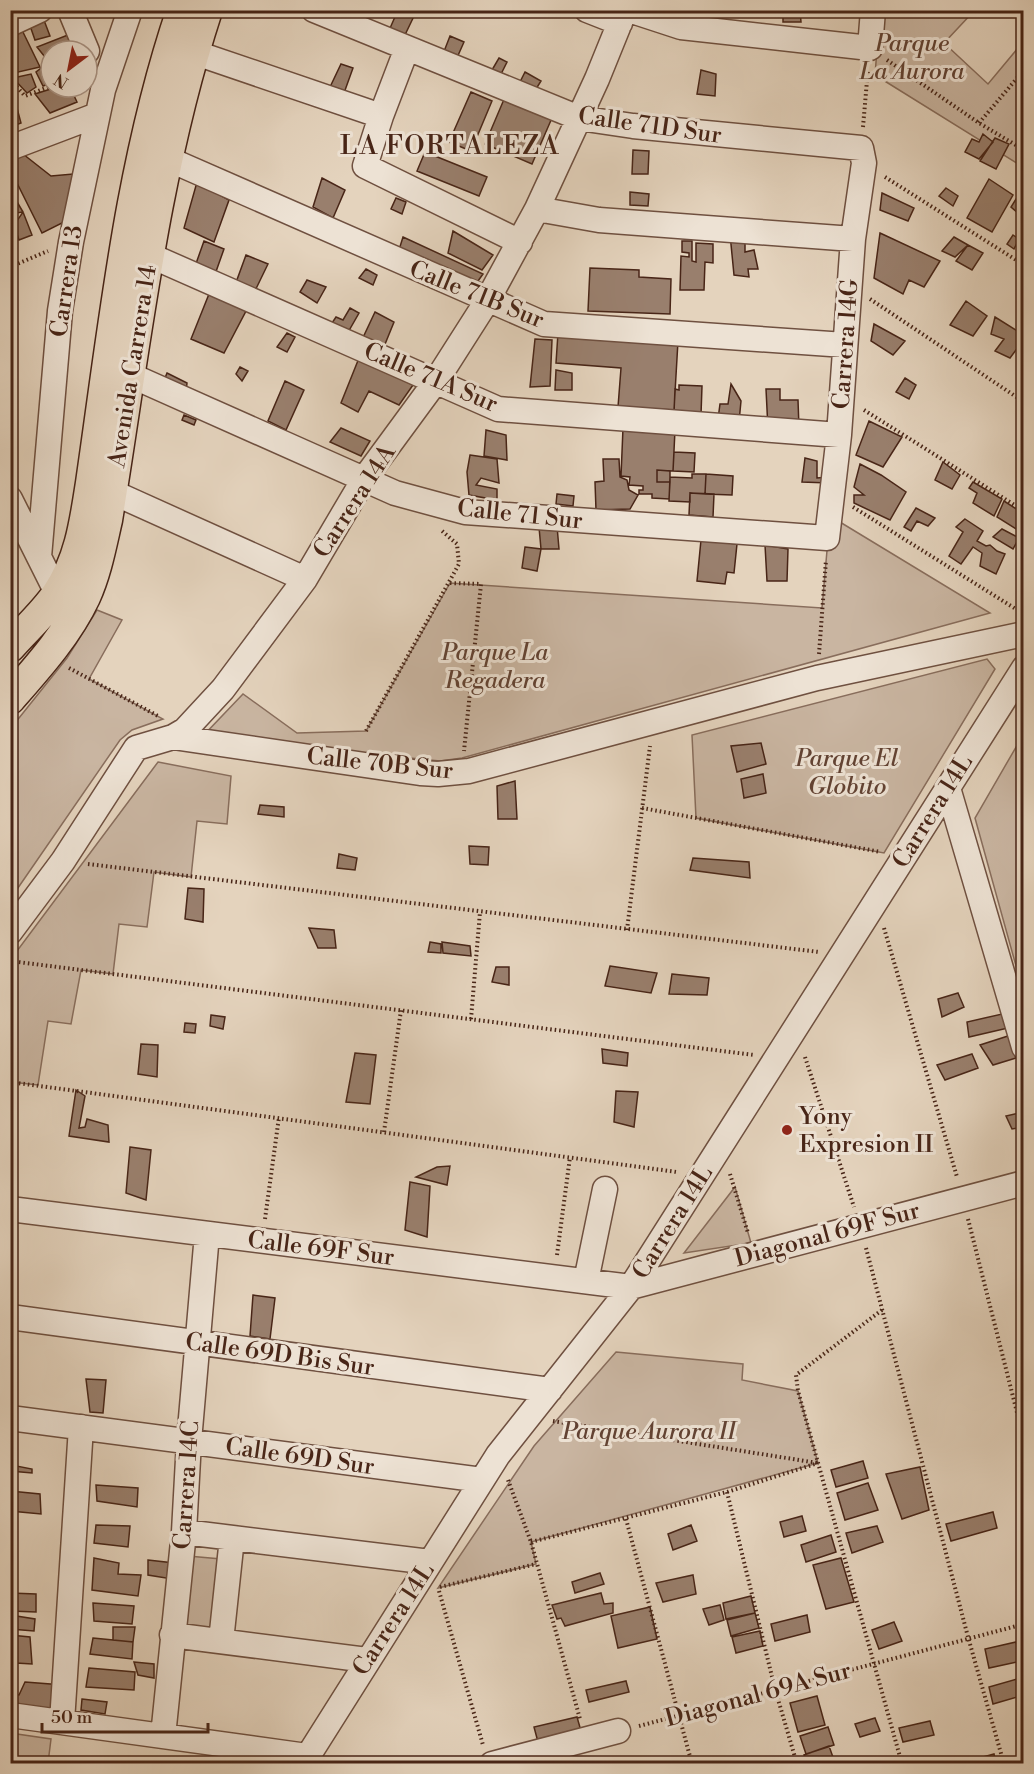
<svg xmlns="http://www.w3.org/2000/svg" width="1034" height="1774" font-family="'Libre Bodoni',serif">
<rect width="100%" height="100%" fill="#e4d3bd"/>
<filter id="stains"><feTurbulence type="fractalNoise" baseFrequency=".00333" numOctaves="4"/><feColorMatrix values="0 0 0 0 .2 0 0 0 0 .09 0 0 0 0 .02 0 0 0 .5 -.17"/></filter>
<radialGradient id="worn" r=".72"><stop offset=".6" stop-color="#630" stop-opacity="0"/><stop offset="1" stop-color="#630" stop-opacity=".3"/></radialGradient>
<!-- green -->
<path fill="#c9b5a1" stroke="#886d5c" stroke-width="1.5" d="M880,11H974L944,43L988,84L1023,42V167L875,75Z
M830,516L990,613L462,758L440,761L202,737L243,694L297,733L366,731L450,583L822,608Z
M97,610L122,620L89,679L163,719L132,730L120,740L11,898V728L67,658Z
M987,659L995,669L884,853L696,818L692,735Z
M1023,735V991L975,818Z
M158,762L231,776L227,824L197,821L191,877L154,872L147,927L119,924L113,974L81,970L71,1024L48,1021L38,1085L11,1082V959Z
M735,1187L751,1243L684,1253Z
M616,1352L743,1364L742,1380L798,1391L818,1463L531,1542L536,1564L438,1588L534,1446Z
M188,1556L221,1559L216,1630L182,1627Z
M10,1733L51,1739L48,1763H11Z"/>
<!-- building -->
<path fill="#997f6d" stroke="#482517" stroke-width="1.5" d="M398,10L416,12L402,41L387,35Z
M783,10H800L801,22H783Z
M42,15L50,36L35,40L28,20Z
M20,26L40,67L14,73L10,66V30Z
M73,33L80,51H51V83L43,86L36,72L49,62L37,47Z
M450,36L464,42L456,60L443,54Z
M499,58L507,62L501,74L492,70Z
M341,64L353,68L344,93L330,87Z
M701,70L716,74L715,96L697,94Z
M525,72L541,81L531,97L516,90Z
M31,74L36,87L27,93L13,78Z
M10,82L21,123L10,127Z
M57,87H70L77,102L50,113L35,94Z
M508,90L555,111L532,164L485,144Z
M471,92L492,101L471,151L449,142Z
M983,134L993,142L979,159L965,152L972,139L979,142Z
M995,138L1009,144L996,169L980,161Z
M633,150L649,151L648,174H632Z
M425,152L487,177L479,196L417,171Z
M23,154L51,176L73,174L68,220L42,233L10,169V158Z
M322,178L345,190L333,218L313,207Z
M989,179L1013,195L992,232L967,218Z
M197,182L229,200L214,242L184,228Z
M946,188L958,196L953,206L939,196Z
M10,190L23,212L10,214Z
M630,192L649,194L648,206L630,205Z
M882,193L914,208L908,221L880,210Z
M396,198L406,202L402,214L391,209Z
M1016,199L1024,204V218L1011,207Z
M23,212L32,235L19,240L14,225Z
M453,231L493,255L482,270L448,253Z
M880,233L940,261L924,287L909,280L903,294L874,278Z
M730,234L745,236V252L754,250L758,269H748L749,277L734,275Z
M1013,235L1019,239L1014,249L1007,244Z
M403,237L483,274L473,288L398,253Z
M954,237L968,245L955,257L942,251Z
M204,241L224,249L213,280L193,272Z
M682,241H692V261L696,262V243L713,244V263L705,262L704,290H680L681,256L689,257V253L682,252Z
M968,245L983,253L972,270L956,261Z
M246,255L268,264L252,297L234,288Z
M590,268L639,270V277L671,279L670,314L588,311Z
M366,269L377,275L373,285L359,278Z
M307,280L326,287L317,303L300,292Z
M209,294L246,311L224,353L191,339Z
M966,301L987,316L973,336L950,325Z
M350,308L359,313L347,334L330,326L336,317L343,320Z
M375,312L394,322L381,354L360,344Z
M995,317L1024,335V339L1010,358L995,351L1004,339L991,334Z
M874,324L905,341L893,355L871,341Z
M287,333L295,337L287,352L277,347Z
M558,333L678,341L674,410L618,407L621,368L556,363Z
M535,339L552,340L550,386L530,387Z
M359,358L413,385L399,405L369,391L358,412L341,403Z
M240,367L248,371L242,381L236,374Z
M556,370L572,373V390H555Z
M167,373L187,383L186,392L163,383Z
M905,378L916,385L909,399L896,392Z
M285,381L304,390L286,430L268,421Z
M731,384L741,401L739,422L718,419L720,404H728Z
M679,385L702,386L701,415L674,413L675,389L679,390Z
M766,389H780V400H798L799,428L768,429Z
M184,415L196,420L194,425L182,420Z
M869,421L902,437L883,467L856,455Z
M341,428L370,441L361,456L330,442Z
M623,428L675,430L673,471L657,470V482H670L669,499L652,498V494H639V490H643V486L629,485L630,477L621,476Z
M486,430L506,435L507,460L484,456Z
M674,452L695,453L694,472L673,471Z
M470,455L497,459L499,483L481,478L476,485L497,489V500L469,495L467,472Z
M805,458L817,461V478L829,477V483L802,482Z
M603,459H619L620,477L627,480L629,490L638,495L630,509L596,510L595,482L604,481Z
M943,462L960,475L952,489L935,480Z
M860,464L881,475L906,492L890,520L854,503V495H864L854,487Z
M657,470L670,471V482H657Z
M692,474H706L705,494L690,493V502L669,501L670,477L692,478Z
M706,474L733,476L732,495L705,494Z
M973,482L1002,499L994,516L973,503L977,493L969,488Z
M690,493L714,494L713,517L689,515Z
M557,494L574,496L573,506L556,504Z
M1004,501L1024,514V528L1021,532L997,517Z
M916,508L935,518L928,526L917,521L911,531L904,527Z
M965,519L983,531L977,541L986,546L990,545L997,551L1005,554L996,574L980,566L982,553L973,547L961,564L949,556L963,532L956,527Z
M557,526L559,549H541L539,527Z
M1002,529L1019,538L1013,549L993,537Z
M701,540L737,544L734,573L727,572L725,584L697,581Z
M765,545L788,549L787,581H767Z
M525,547L541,549L537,571L522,568Z
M761,743L766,764L737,772L731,746Z
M763,774L766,793L744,798L741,779Z
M515,781L517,819H498L497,786Z
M260,805L284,807V817L258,814Z
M469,846L489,847L488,865L470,864Z
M339,854L357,858L355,870L337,868Z
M693,858L749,862L750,878L690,870Z
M188,888L204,889L203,922L185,919Z
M309,928L334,930L336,948H318Z
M430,942L441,944V953L428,952Z
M442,942L470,946L471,956L443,953Z
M610,966L657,973L651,993L605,986Z
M496,967H509V985L492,982Z
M672,974L709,978L707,995L669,994Z
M958,993L964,1007L942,1017L938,999Z
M1002,1014L1008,1028L969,1037L967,1022Z
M211,1015L225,1017L223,1029L210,1026Z
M185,1023L196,1024L195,1033L184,1032Z
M1008,1036L1016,1058L993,1065L980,1045Z
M141,1044L158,1045L157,1077L138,1074Z
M602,1049L628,1053L627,1066L603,1063Z
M355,1053L376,1055L370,1104L346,1102Z
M972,1054L978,1068L945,1080L937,1065Z
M76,1090L85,1096L79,1128L85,1127L87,1119L108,1125L109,1142L69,1136Z
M616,1091L638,1092L634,1127L614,1122Z
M1024,1112V1127L1012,1129L1006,1116Z
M130,1147L151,1150L146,1200L126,1193Z
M450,1166L447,1185L416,1177L437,1167Z
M410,1182L430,1186L427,1237L405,1230Z
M253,1295L275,1298L270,1339L250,1336Z
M86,1379L106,1380L103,1413L90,1412Z
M10,1454H17L16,1466L32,1469V1473L10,1471Z
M863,1461L868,1478L836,1487L831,1470Z
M920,1467L929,1510L902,1519L886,1474Z
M868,1483L878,1510L845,1520L837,1493Z
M96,1485L138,1488L137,1507L97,1501Z
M10,1491L40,1494L41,1514L10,1511Z
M993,1512L997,1528L951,1541L946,1524Z
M802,1516L806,1531L784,1537L780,1522Z
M96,1525L130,1526L128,1547L94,1543Z
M691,1525L697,1541L673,1550L668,1534Z
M877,1526L883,1542L852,1553L846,1533Z
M831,1535L836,1552L806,1562L801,1545Z
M94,1558L119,1563L118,1574L141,1575L138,1596L92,1590Z
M841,1558L854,1602L826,1609L813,1565Z
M148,1560L174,1563L172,1579L148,1575Z
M600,1573L604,1584L575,1593L572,1582Z
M693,1575L696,1594L663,1602L656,1583Z
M10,1593L36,1594V1612L10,1611Z
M601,1593L604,1604L613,1603V1613L565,1626L561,1618L557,1619L552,1605Z
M751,1596L755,1613L726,1619L723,1603Z
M93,1603L134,1606L132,1624L94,1621Z
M720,1605L724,1620L709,1625L703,1609Z
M650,1607L657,1639L618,1648L611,1616Z
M755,1613L759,1628L731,1636L727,1620Z
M10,1615L35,1619L34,1631L10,1629Z
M807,1615L810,1632L775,1641L771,1624Z
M894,1622L902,1641L879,1649L872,1630Z
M113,1627H135L133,1642L113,1640Z
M760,1631L763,1646L736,1653L732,1637Z
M10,1635L30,1637L32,1664L16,1663L15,1648L10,1647Z
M93,1638L133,1642L132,1659L90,1654Z
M1016,1642L1021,1661L989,1668L985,1649Z
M134,1662L154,1664V1678L138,1675Z
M89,1668L135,1672L134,1690L86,1687Z
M1024,1677V1695L993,1704L989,1687Z
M626,1681L629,1692L589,1702L586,1690Z
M25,1682L63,1685L59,1714L10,1709V1694L19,1695Z
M817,1696L825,1725L798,1732L790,1703Z
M82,1699L107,1702L105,1714L81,1710Z
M577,1717L581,1731L538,1742L534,1727Z
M875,1718L880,1731L860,1737L855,1724Z
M930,1721L934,1735L903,1742L899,1728Z
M828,1727L834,1745L806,1754L800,1736Z
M829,1746L834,1760L825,1764H808L804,1755Z
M994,1754L996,1764H966L965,1762Z"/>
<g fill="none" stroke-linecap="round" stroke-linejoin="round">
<defs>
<path id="minor" d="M70,10L87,51
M587,10L620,23
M629,10L681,27L870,48L873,10
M10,24L40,10
M407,48L381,116L365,166L520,242
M193,52L381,116
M10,148L97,115
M168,159L544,324L845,345
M537,209L599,220L853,239
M149,255L498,409L839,435
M130,375L395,493L465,512L827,538L839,435L853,239L864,163L861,148L633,126L579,118L314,10
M112,492L305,579
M10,499L57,593
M39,557L60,311L71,242L103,90L130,10
M173,737L420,773L438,774L469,771L817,678L1024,634
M948,788L1024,1047
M10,932L63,861L136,748L173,737L185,730L223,689L305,579L364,479L436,381L487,301L537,209L597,79L625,10
M10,1209L631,1287L1024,1183
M586,1281L605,1189
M10,1317L550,1390
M10,1418L482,1480
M184,1532L430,1562
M172,1635L367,1660
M221,1641L232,1538
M10,1715L307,1756
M62,1722L81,1427
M163,1736L184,1532L189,1441L207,1234
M303,1764L498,1455L631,1287L1024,668
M492,1764L618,1731"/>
<path id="major" d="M10,647C26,629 44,613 57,594C80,560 85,522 91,483C114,325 130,163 182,10
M10,699C38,667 67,635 85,597C96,573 101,546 107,520C135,350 153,175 207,10"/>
</defs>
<!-- minor casing -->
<use href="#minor" stroke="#6f5040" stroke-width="27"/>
<!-- major casing -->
<use href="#major" stroke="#482517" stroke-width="33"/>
<!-- path -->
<path stroke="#482517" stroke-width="4" stroke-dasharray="1.5 3" stroke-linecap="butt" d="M1021,10L1024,13
M887,60L979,123L1024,150
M10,75L15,85L25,96L51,86
M979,123L1024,70
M863,127L868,69
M885,177L1024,265
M10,267L48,251
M870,299L1024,402
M864,410L1024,511
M853,507L1019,611
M450,583L481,584L464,751
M819,654L826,560
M69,668L160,717
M366,731L459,564L457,544L441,530
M642,808L881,852
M88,864L819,952
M884,928L957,1177
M627,930L650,746
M10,961L754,1055
M471,1019L480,912
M805,1057L854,1207
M10,1082L677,1172
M384,1132L401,1010
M730,1174L748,1233
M265,1219L279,1117
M968,1219L1024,1440
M866,1248L968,1637L1004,1764
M557,1255L570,1157
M882,1310L796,1375L798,1391L902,1764
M553,1421L818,1463
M508,1480L531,1542L580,1719
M727,1492L775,1689L797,1764
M626,1519L692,1764
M531,1542L727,1492L818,1463
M440,1587L536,1564
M439,1591L483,1745
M639,1726L1024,1624"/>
<!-- minor -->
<use href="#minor" stroke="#ede2d4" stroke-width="24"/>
<!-- major -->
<use href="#major" stroke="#e4d3bd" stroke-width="30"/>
</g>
<!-- markers -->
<circle fill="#8f2418" stroke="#ede2d4" stroke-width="2" cx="787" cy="1130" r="6"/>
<g text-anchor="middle" stroke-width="6" stroke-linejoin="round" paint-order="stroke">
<!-- park labels -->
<g font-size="24" font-style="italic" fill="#624233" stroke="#ede2d4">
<text x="912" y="51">Parque<tspan x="912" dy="28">La Aurora</tspan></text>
<text x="495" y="660">Parque La<tspan x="495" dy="28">Regadera</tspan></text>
<text x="847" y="766">Parque El<tspan x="847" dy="28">Globito</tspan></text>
<text x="649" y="1439">Parque Aurora II</text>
</g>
<!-- street labels -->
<g font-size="24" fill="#482517" stroke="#ede2d4">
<text transform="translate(650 125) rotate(8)" y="8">Calle 71D Sur</text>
<text transform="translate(66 281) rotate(-82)" y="8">Carrera 13</text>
<text transform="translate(477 294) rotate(22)" y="8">Calle 71B Sur</text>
<text transform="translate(845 344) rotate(-86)" y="8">Carrera 14G</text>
<text transform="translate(132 366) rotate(-81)" y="8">Avenida Carrera 14</text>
<text transform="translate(431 377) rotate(23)" y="8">Calle 71A Sur</text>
<text transform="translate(354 501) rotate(-57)" y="8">Carrera 14A</text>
<text transform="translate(520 514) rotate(6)" y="8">Calle 71 Sur</text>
<text transform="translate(380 763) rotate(6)" y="8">Calle 70B Sur</text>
<text transform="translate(932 811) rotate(-58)" y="8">Carrera 14L</text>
<text transform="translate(672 1222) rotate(-58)" y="8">Carrera 14L</text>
<text transform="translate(827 1234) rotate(-15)" y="8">Diagonal 69F Sur</text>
<text transform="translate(321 1248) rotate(7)" y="8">Calle 69F Sur</text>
<text transform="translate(280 1354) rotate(8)" y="8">Calle 69D Bis Sur</text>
<text transform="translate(300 1456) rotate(8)" y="8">Calle 69D Sur</text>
<text transform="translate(186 1485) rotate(-86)" y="8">Carrera 14C</text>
<text transform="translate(393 1619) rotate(-57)" y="8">Carrera 14L</text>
<text transform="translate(758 1694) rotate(-15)" y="8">Diagonal 69A Sur</text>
</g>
<!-- poi labels -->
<g font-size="24" fill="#482517" stroke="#ede2d4" text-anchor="start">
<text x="799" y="1124">Yony<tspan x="799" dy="28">Expresion II</tspan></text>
</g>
<!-- neighbourhood labels -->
<g font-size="26" letter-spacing="1.5" fill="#482517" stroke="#ede2d4">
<text x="450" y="154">LA FORTALEZA</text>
</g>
</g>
<!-- margin -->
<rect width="1034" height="1774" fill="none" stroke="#e4d3bd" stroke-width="36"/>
<rect x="12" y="12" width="1010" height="1750" fill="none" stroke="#482517" stroke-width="3"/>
<rect x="18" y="18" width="998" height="1738" fill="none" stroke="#482517" stroke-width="1.5"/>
<!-- north arrow -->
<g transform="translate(69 69) rotate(212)"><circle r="28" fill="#ede2d4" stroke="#ab9688" stroke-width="1.5"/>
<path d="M0-4.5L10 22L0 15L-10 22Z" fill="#8f2418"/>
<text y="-9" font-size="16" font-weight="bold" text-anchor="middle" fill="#482517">N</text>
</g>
<!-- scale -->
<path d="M42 1723v9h166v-9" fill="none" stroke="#482517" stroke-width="3"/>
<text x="51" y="1723" font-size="18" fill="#482517" stroke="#ede2d4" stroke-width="4.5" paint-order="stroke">50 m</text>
<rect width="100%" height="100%" filter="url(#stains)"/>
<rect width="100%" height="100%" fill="url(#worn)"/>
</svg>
